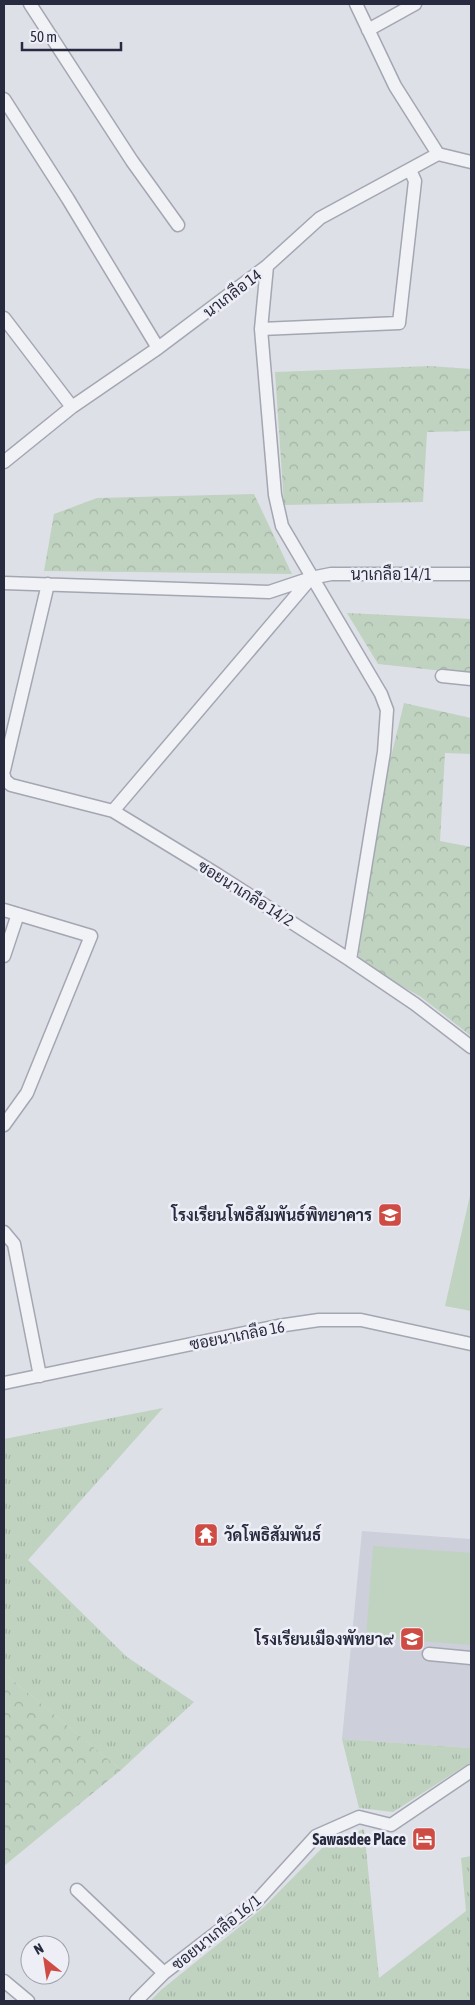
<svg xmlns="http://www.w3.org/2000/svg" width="475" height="2005" font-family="'Asap Condensed',Sarabun,sans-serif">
<defs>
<pattern id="grass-tufts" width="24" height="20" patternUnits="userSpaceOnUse" patternTransform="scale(1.25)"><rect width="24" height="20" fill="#c0d2c0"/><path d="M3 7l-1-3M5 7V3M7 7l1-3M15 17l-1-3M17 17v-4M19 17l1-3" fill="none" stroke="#a5b4a6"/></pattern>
<pattern id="forest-crowns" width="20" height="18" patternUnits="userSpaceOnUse" patternTransform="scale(1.25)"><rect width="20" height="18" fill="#c0d2c0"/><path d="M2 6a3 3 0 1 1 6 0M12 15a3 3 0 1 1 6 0" fill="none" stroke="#a5b4a6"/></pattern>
</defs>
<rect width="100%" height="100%" fill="#dee0e8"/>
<!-- built -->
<path fill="#cdcfda" d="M362,1531L471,1539V1748L342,1739Z"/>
<!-- grass -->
<path fill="url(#grass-tufts)" d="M163,1408L28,1560L127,1657L194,1702L121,1770L4,1673V1439Z
M342,1739L471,1748V1762L393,1812L359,1808Z
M364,1829L379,1978L466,1911L461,1858L471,1856V2001H150L161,1990L264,1907L326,1844Z"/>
<!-- forest -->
<path fill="url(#forest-crowns)" d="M430,366L471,369V431L427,432L423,502L284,505L275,372Z
M254,494L292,574L44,571L54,514L97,498Z
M347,613L471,619V674L378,664Z
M404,703L471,718V754L445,753L440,841L471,847V1036L421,997L358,961L377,815Z
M4,1673L121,1770L4,1866Z"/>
<!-- garden -->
<path fill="#c0d2c0" d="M471,1191V1311L445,1306Z
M373,1546L471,1553V1645L366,1637Z"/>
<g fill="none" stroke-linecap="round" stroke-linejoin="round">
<defs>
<path id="street" d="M30,4L132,161L178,225
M356,4L395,86L438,154
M368,30L415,4
M4,99L68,199L158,348
M267,266L261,329L275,495L282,526L381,694L387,710L384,752L350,960
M4,318L72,407
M261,329L399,323L415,181L410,170
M4,462L72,407L158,348L267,266L320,218L438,154L471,162
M4,583L269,592L311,578L331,574H471
M442,676L471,679
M4,770L48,584
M4,776L5,780L11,785L113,811L218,875L350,960L415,1004L471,1047
M113,811L311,578
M4,910L91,936L27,1093L4,1125
M4,956L18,914
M4,1232L14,1244L40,1376
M4,1383L278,1326L319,1320H361L471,1344
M429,1654L471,1658
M77,1890L164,1973
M4,1981L28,2001
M136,2001L164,1973L255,1903L316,1836L359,1817L391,1825L471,1771"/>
</defs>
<!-- street casing -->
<use href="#street" stroke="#a4a6b2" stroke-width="15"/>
<!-- street -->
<use href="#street" stroke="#f1f2f6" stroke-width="12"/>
</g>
<!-- icons -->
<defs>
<symbol id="school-square" viewBox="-11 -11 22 22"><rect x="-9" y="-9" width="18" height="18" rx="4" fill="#ce4c43" stroke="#eeeff6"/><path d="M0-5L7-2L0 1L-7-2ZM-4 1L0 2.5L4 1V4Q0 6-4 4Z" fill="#fff"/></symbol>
<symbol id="temple-square" viewBox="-11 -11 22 22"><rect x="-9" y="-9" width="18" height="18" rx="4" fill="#ce4c43" stroke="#eeeff6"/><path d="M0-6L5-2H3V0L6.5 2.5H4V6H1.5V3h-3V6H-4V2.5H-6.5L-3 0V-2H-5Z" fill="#fff"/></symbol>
<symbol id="hotel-square" viewBox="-11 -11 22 22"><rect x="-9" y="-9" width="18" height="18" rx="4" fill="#ce4c43" stroke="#eeeff6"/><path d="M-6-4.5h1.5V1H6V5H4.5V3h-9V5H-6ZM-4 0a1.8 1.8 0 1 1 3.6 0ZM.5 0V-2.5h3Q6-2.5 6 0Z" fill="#fff"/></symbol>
</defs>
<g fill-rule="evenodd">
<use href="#school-square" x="376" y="1201" width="28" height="28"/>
<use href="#temple-square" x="192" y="1521" width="28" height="28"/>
<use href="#school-square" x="398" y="1625" width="28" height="28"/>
<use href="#hotel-square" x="410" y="1825" width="28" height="28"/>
</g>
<g text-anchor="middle" stroke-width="5" stroke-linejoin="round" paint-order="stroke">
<!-- street labels -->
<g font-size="16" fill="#282b3f" stroke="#eeeff6">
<text transform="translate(232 293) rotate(-37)" y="6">นาเกลือ 14</text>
<text x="391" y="580">นาเกลือ 14/1</text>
<text transform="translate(246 893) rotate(32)" y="6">ซอยนาเกลือ 14/2</text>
<text transform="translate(237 1335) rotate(-11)" y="6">ซอยนาเกลือ 16</text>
<text transform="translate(216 1932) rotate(-39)" y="6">ซอยนาเกลือ 16/1</text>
</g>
<!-- poi labels -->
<g font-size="16" font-weight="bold" fill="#282b3f" stroke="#eeeff6" text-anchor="end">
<text x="372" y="1221">โรงเรียนโพธิสัมพันธ์พิทยาคาร</text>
<text x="224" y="1541" text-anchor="start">วัดโพธิสัมพันธ์</text>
<text x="394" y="1645">โรงเรียนเมืองพัทยา๙</text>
<text x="406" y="1845">Sawasdee Place</text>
</g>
</g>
<!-- border -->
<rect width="475" height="2005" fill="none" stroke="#282b3f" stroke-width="10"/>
<!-- north arrow -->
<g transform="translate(45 1960) rotate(330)"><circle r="24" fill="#eeeff6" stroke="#9fa1ad"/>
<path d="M0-4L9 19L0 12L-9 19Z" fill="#ce4c43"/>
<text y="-8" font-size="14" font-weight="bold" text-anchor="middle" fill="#282b3f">N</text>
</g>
<!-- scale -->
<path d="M22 42v8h99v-8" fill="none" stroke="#282b3f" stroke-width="2.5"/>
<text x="30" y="42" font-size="15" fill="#282b3f" stroke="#eeeff6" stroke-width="4" paint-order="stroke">50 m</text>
</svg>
